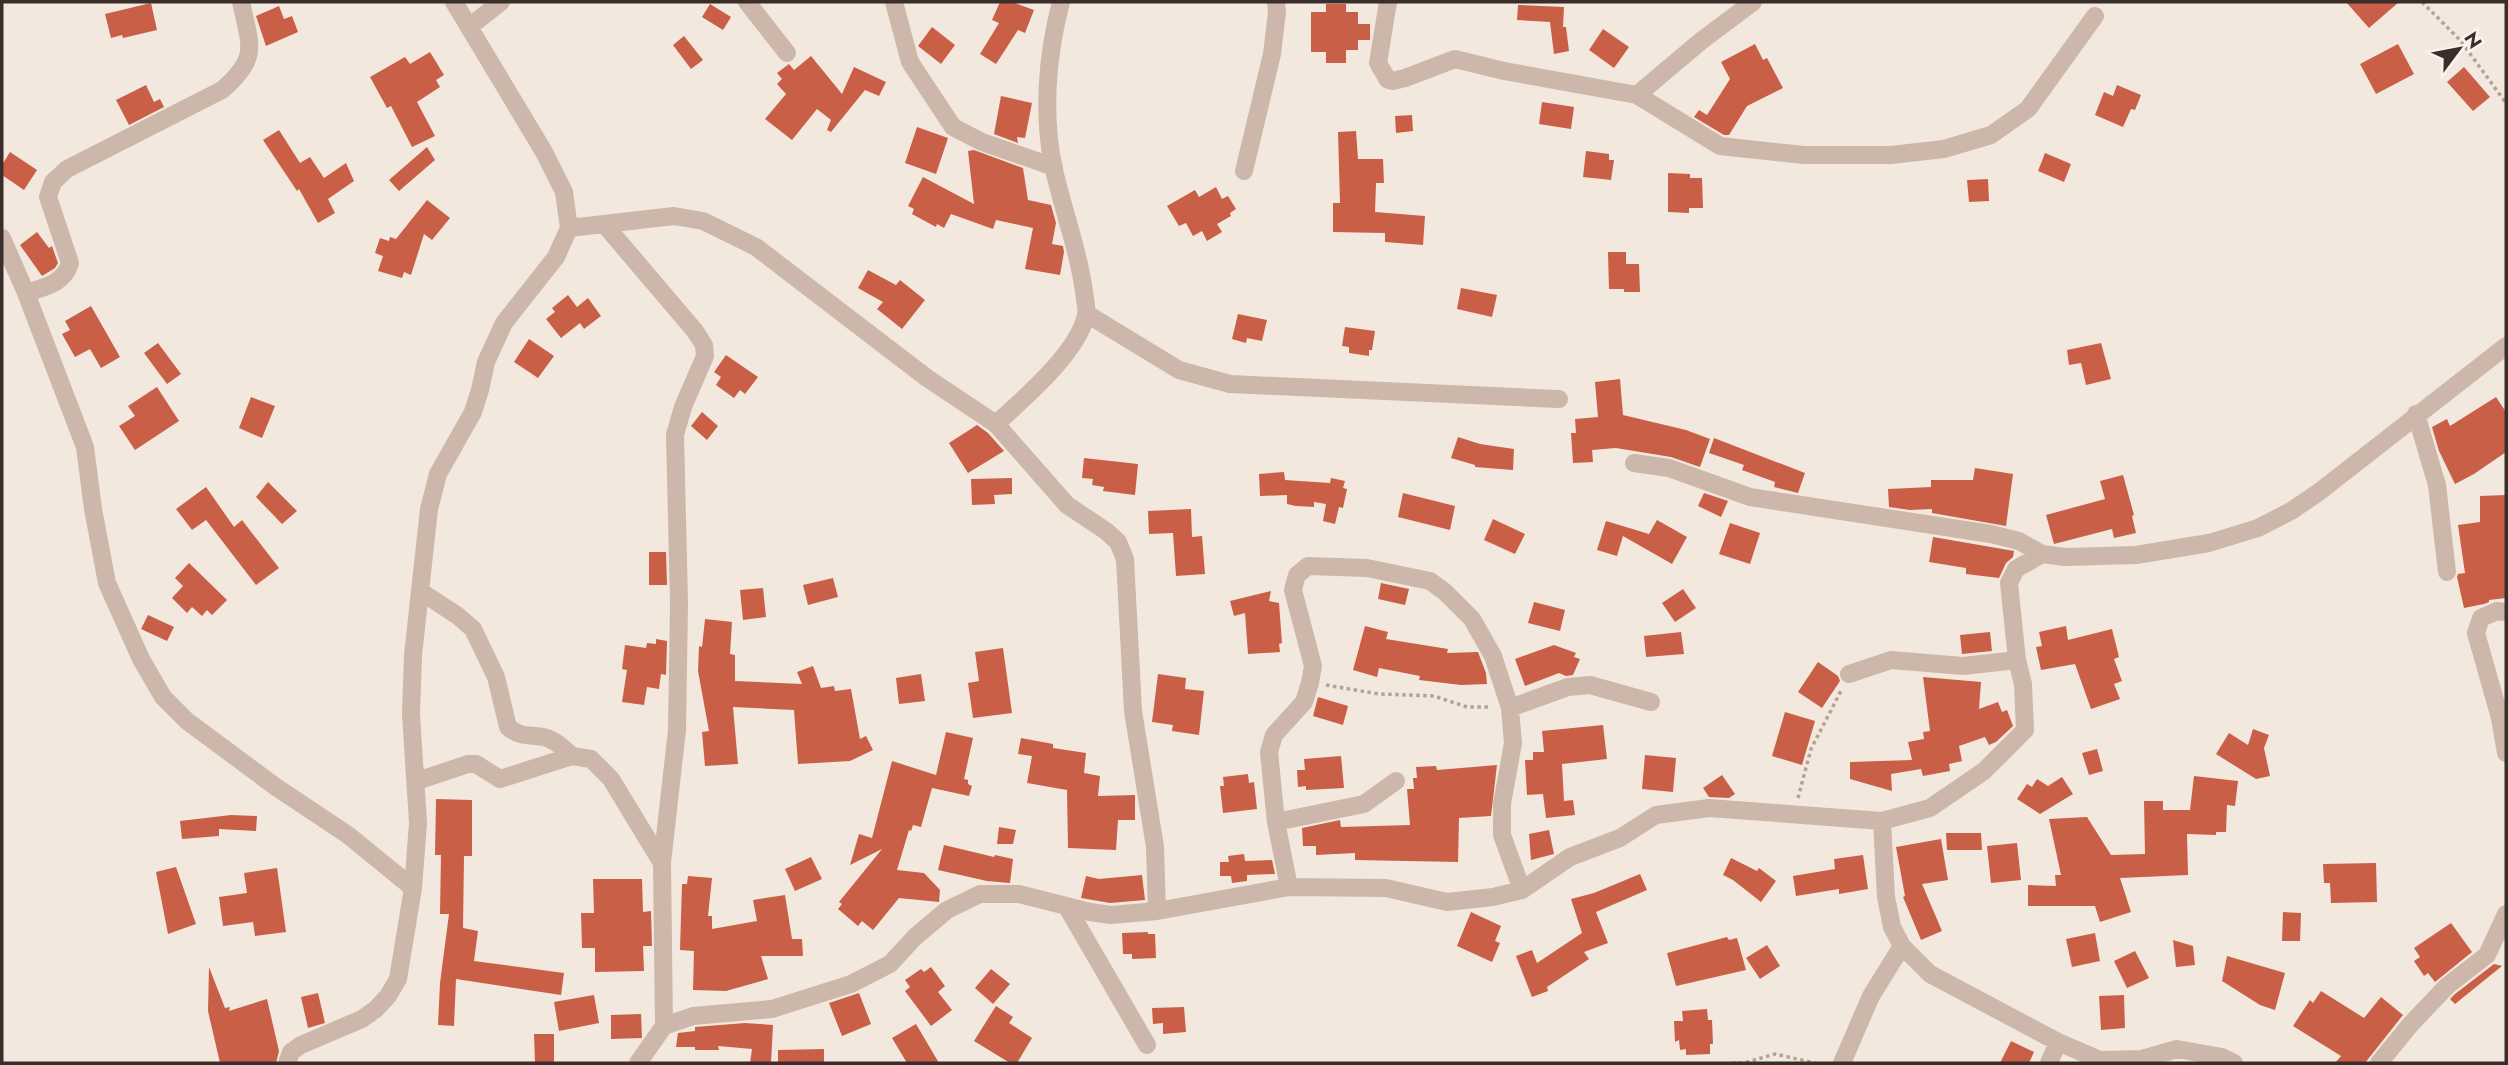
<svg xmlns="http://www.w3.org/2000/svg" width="2508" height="1065" font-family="Jost,sans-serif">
<rect width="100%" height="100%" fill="#f3e8de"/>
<!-- building -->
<path fill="#c95f47" d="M1000,2H1012L1034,10L1025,33L1018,30L996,64L980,54L999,23L992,20Z
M2346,2H2399L2369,28Z
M151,3L157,30L123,38L122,35L111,38L105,14Z
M710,4L731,17L723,30L702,17Z
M1326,4H1346V12H1358V24H1370V40H1358V50H1346V63H1326V52H1311V12H1326Z
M1518,5L1564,7L1563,27H1566L1569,51L1554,54L1550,22L1517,20Z
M279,6L284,19L292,16L298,32L266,46L256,16Z
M932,27L955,45L941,64L918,46Z
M1603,29L1629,47L1614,68L1589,50Z
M684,36L703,60L691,69L673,45Z
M1755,44L1763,60L1767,58L1783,88L1747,106L1729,135H1724L1694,117L1699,110L1707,115L1730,79L1721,62Z
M2398,44L2414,74L2376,94L2360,64Z
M430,52L444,75L436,80L440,87L417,102L435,136L412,147L391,106L387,108L370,77L405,57L410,64Z
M811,56L842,94L854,67L886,82L879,96L865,90L831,132L827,130L831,120L817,109L792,140L765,119L786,94L777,84L782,79L777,73L789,64L794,70Z
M2464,67L2490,97L2473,111L2447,82Z
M146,85L154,102L160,99L164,107L129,125L116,100Z
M2117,85L2141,95L2135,110L2131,109L2123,127L2095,115L2104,92L2113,96Z
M1001,96L1032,103L1025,138L1017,137L1018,143L994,134Z
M1542,102L1574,107L1571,129L1539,124Z
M1412,115L1413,131L1396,133L1395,116Z
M917,127L948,138L936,174L905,163Z
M279,130L300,163L310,157L324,178L346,163L354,181L328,199L335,213L318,223L299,189L297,191L263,140Z
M1356,131L1358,159H1383L1384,183H1376L1375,212L1425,216L1423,245L1385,242V233L1333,232V203H1340L1338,132Z
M427,147L435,160L399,191L389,180Z
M974,150L1023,168L1028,200L1051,205L1056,223L1052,244L1063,246L1064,252L1060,275L1025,269L1033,228L996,220L993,229L951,214L944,228L937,224L936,227L912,214L914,209L908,206L923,177L974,204L968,151Z
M1586,151L1609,154V160H1614L1611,180L1583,177Z
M10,152L37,170L24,190L2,175V165Z
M2045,153L2071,164L2064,182L2038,171Z
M1668,173L1690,174V178H1702L1703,208H1689V213L1668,212Z
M1988,179L1989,201L1969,202L1967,180Z
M1216,187L1222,199L1228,196L1236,209L1230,213L1231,216L1217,224L1222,232L1207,241L1202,231L1193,236L1186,223L1179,226L1167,206L1195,190L1199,197Z
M427,200L450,218L432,240L424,234L411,275L404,272L402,278L378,271L383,256L375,253L380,238L389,241L390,237L396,239Z
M37,232L49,248L52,246L58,263L55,268L42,276L20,245Z
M1608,252H1626V264H1639L1640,292H1624V289H1609Z
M868,270L896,285L900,280L925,300L902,329L877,309L883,302L858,288Z
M1461,288L1497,295L1492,317L1457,309Z
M568,295L577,307L588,298L601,316L584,329L580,323L561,338L546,319L555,312L552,308Z
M91,306L120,357L101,368L90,349L75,357L62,334L70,330L65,321Z
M1238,314L1267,320L1262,341L1247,338L1246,343L1232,339Z
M1345,327L1375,331L1372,350H1369V356L1349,353V347L1342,346Z
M529,339L554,356L538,378L514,362Z
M158,343L181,374L167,384L144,353Z
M2101,343L2111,379L2086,385L2081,363L2069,365L2067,350Z
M726,355L758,377L745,394L740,390L734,398L716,385L721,377L714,372Z
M1620,379L1623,415L1686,430L1710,439L1700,467L1671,457L1616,448L1592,450L1593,462L1573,463L1571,433H1576L1575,419L1598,417L1595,382Z
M157,387L179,421L135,450L119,426L135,416L128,406Z
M251,397L275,406L262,438L239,428Z
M2496,397L2506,412V452L2474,474L2455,484L2439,451L2432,427L2447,419L2450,426Z
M702,412L718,426L707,440L691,426Z
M977,425L988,433L1004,451L968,473L949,443Z
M1458,437L1480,444L1514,449L1513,470L1475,467V465L1451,458Z
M1714,438L1805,473L1798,493L1774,487L1775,482L1742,470L1744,465L1709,453Z
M1084,458L1138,464L1135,495L1103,491L1104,487L1092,485L1093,479L1082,478Z
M1975,468L2013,474L2006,526L1932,513V509L1910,510L1889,507L1888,489L1931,487V480H1973Z
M1284,472L1285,480L1330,483L1331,478L1345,481L1343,488L1347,489L1343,508L1339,507L1335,524L1323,521L1326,504L1314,502V507L1296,506L1287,504V495L1260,496L1259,474Z
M2123,475L2134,515L2132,516L2136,533L2114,538L2112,529L2054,544L2046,515L2105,499L2100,481Z
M1012,478V494L994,495L995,504L972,505L971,479Z
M268,482L297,511L282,524L256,497Z
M206,487L234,527L242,520L279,568L256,585L206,520L192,530L176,509Z
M1403,493L1455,506L1450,530L1398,517Z
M1704,493L1728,501L1721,517L1698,506Z
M2506,495V598L2489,600V602L2484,604L2464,608L2457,577L2458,574L2465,573L2458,525L2480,522V496Z
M1191,509L1192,537L1202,536L1205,574L1176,576L1173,533L1149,534L1148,511Z
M1493,519L1525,534L1515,554L1484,540Z
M1657,520L1687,537L1672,564L1623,536L1617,556L1597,550L1606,521L1649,534Z
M1730,523L1760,533L1750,564L1719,554Z
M1933,537L2014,551L2013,557L2006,563L1999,578L1966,574V568L1929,562Z
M649,552H666L667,585H649Z
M189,563L227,600L212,615L207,610L202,616L192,607L187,613L172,598L183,586L175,578Z
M833,578L838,597L808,605L803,585Z
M1381,583L1409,589L1405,605L1378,599Z
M763,588L766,617L743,620L740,590Z
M1683,589L1696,608L1675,622L1662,603Z
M1271,591L1269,601L1279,603L1282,643L1279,644L1280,652L1248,654L1245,613L1234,616L1230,601Z
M1534,602L1565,610L1560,631L1528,623Z
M148,615L174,627L167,641L141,629Z
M705,619L732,622L730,654L735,655V681L802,684L797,672L813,666L821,688L834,686L835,691L851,689L860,739L866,736L873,750L850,761L798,764L794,710L733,707L738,764L705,766L702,732L709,731L698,671L699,646L702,647Z
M1365,626L1388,632L1386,639L1448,649L1447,653L1478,652L1486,673L1487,684L1461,685L1419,680L1420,676L1379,668L1377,677L1353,670Z
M2066,626L2068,640L2112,629L2119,657L2114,659L2122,681L2114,684L2120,699L2091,709L2075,664L2041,670L2036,647L2042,646L2039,632Z
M1681,632L1684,654L1646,657L1644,636Z
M1990,632L1992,651L1962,654L1960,635Z
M656,639L667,641L666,675L661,674L659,689L647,687L644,705L622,702L627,670L622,669L625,645L646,648L647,643L656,644Z
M1554,645L1576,653L1574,657L1580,659L1573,675L1566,676L1559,673L1525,686L1515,659Z
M1003,648L1012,713L973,718L968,683L979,681L975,652Z
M1818,662L1838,676L1840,681L1822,708L1798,692Z
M921,674L925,701L899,704L896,678Z
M1158,674L1186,678L1185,689L1204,691L1199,735L1172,731L1173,725L1152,722Z
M1923,677L1981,682L1979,709L1998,702L2002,712L2007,710L2013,726L1996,742L1989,745L1985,737L1959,746L1962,761L1949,764L1950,771L1923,776L1921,769L1891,774L1892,791L1850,779V762L1912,760L1908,742L1924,739L1923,732L1930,731Z
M1318,697L1348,706L1343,725L1313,716Z
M1785,712L1815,721L1802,765L1772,756Z
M1603,725L1607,759L1562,764L1564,801L1573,800L1575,815L1546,818L1543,794L1527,795L1525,760H1533V752H1544L1542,731Z
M2253,729L2269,735L2264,748L2270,776L2256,779L2216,754L2229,733L2248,745Z
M946,732L973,738L964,779L968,780V784L972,786L969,796L932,788L921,827L913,825L911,831L909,830L897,870L924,873L940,890L939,902L899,898L873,930L862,921L858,926L838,909L842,904L839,902L882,849L850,865L859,834L872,838L892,761L936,775Z
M1021,738L1053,744V748L1086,753L1084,773L1100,776L1098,796L1135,795V820H1118L1116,850L1068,848L1067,790L1027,783L1032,756L1018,754Z
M2097,749L2103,771L2089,775L2082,753Z
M1645,755L1676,758L1673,792L1642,789Z
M1341,756L1344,788L1306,790V786L1298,787L1297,770H1305L1304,759Z
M1497,765L1491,816L1459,818L1458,862L1355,860V853L1316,855V846H1303L1302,828L1340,820L1341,827L1410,825L1407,789H1414L1413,778H1417L1416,767L1436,766L1437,770Z
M1248,774L1249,783L1254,782L1257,809L1223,813L1220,786H1224L1223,777Z
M1722,775L1735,794L1729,798L1709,797L1703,788Z
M2194,776L2238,781L2235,806L2227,805L2226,832H2216V835L2187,834L2188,875L2120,878L2131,912L2100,922L2095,906H2028V885L2056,886L2055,875H2061L2049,819L2087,817L2111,855L2145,854L2144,801H2163V810H2190Z
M2062,777L2073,794L2040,814L2017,799L2027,784L2032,787L2037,779L2048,786Z
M436,799L472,800V856H464L463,928L478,931L474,961L564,973L561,995L456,979L454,1026L438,1025L440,983L449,914H440L441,855H435Z
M231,815L257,816L256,831L219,829V836L182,839L180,821Z
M999,827L1016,830L1013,844H997Z
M1549,830L1554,854L1531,860L1529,834Z
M1946,833H1981L1982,850H1947Z
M1941,839L1948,880L1922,884L1942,931L1921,940L1903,897L1905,896L1896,847Z
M2017,843L2021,880L1991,883L1987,846Z
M944,845L994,857L995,855L1013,859L1010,883L987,881L938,870Z
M1244,854L1245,861L1272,860L1275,874L1247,875V881L1232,883L1231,876H1220V862H1229L1228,856Z
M1863,855L1868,889L1839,894V889L1796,896L1793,876L1835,869L1834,859Z
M811,857L822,879L795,891L785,869Z
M1731,858L1757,871L1759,868L1776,881L1761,902L1733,880L1723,875Z
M2376,863L2377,902L2331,903L2330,883H2324L2323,864Z
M176,867L196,924L168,934L156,872Z
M277,868L286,932L255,936L253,922L223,926L219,897L247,893L244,873Z
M1640,874L1647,890L1596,912L1608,943L1584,952L1589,959L1547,987L1548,991L1532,997L1516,956L1532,950L1537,963L1582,933L1571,899L1594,893Z
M1142,875L1145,900L1110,903L1081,898L1086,876L1099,879Z
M688,876L712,878L708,916H712V929L757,921L753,900L785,895L792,939H802L803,956H761L768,979L726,991L693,990L694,951L680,950L682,884H687Z
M593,879H642L643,912L651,911L652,946H643L644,971L595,972V948H582L581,913H594Z
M1471,912L1501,926L1495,941L1500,943L1492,962L1457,946Z
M2283,912L2301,913L2300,941H2282Z
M2451,923L2472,952L2435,982L2428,973L2424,976L2414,961L2420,957L2414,948Z
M1148,932V934H1155L1156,958L1132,959V954H1123L1122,933Z
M2095,933L2100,961L2072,967L2066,939Z
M1727,937L1729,940L1737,938L1746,970L1676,986L1667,953Z
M2173,940L2193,946L2195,965L2176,967Z
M1767,945L1780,966L1760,979L1746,958Z
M2135,951L2149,978L2127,988L2114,961Z
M2227,956L2285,973L2275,1010L2260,1005L2222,981Z
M2494,964L2502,966L2455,1004L2450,999L2455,994Z
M209,967L225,1008L230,1007L229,1011L267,999L279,1051L276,1063H220L208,1011Z
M931,967L945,986L938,992L952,1010L931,1026L905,991L910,987L905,980L921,969L924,972Z
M991,969L1010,984L993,1004L975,988Z
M2321,991L2364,1018L2381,997L2403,1015L2365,1063H2335L2341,1056L2293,1026L2310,1000L2313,1003Z
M318,993L325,1023L308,1028L301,997Z
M859,993L871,1024L842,1036L829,1003Z
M594,995L599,1023L559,1031L554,1002Z
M2124,995L2125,1028L2101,1030L2099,996Z
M996,1006L1013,1017L1009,1023L1032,1038L1017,1063H1010L974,1041Z
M1184,1007L1186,1032L1163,1034V1023L1153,1024L1152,1008Z
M1707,1009L1708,1020H1712L1713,1044H1710V1054L1686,1055V1049L1680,1050L1679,1040L1675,1042L1674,1021H1683L1682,1011Z
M641,1014L642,1038L611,1039V1015Z
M745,1023L773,1025L771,1063H750L752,1049L718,1046L719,1050H695V1047H676L678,1033L695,1031V1027Z
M916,1024L939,1063H907L892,1038Z
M534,1034H554V1063H535Z
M2011,1041L2034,1052L2029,1063H2000Z
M824,1049V1063H778V1050Z"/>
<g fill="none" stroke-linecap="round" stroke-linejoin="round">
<!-- path -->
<path stroke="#b8a194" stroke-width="3.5" stroke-dasharray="3.5 3.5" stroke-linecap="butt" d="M2422,2L2460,40L2506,103
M1326,685L1379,694L1434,696L1467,707H1491
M1798,798L1811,749L1842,689
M1732,1063H1744L1775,1054L1815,1063"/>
<!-- minor -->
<path stroke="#ccb7aa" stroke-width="18" d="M747,2L787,53
M894,2L910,62L953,127L982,142L1054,167
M1388,2L1378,63L1388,80L1393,81L1405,78L1455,59L1504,71L1637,95L1720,146L1804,155H1891L1944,149L1991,135L2028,109L2095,16
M469,27L501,2
M1637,95L1701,41L1753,2
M1244,171L1272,54L1277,12L1276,2
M604,224L695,331L704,345L705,356L683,407L675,435L679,603L677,730L662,863L664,1026
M569,228L674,216L703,221L756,247L927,378L996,424L1067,505L1106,531L1118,542L1125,559L1133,711L1155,847L1157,911
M2,238L26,293L85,447L93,509L107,583L141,659L163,697L187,721L276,787L348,835L413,888
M26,293C44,287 64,284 70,263L48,197L53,182L67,169L222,90C260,57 250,46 241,2
M1087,314L1179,370L1230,384L1559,399
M2416,414L2437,485L2447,572
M996,424C1024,398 1078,353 1086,315C1087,310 1086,304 1085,299C1080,255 1064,213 1054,170C1042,115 1047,55 1061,2
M1634,463L1669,468L1750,497L1991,534L2019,541L2042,554
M420,591L458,616L473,629L496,677L508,727C520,738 533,734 547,738C557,741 565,750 572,756
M2506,612L2497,611L2481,618L2476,633L2500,718L2506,753
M1849,674L1891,660L1963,666L2017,660
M1510,708L1568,687L1590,685L1651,702
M417,781L468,764H476L500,779L572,756L591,759L611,779L662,863
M1882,821L1886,897L1892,927L1902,946L1930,974L2058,1042L2100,1060L2142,1059L2177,1049L2222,1057L2234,1063
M1276,822L1364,804L1396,781
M1289,887L1276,822L1269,752L1274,735L1304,702L1310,683L1313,666L1293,590L1297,575L1308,566L1367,568L1430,581L1445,592L1472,619L1493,656L1510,708L1513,743L1502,804V835L1522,890
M1067,907L1147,1045
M287,1063L291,1052L301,1045L362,1019L376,1009L388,996L398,979L413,888L418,823L411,714L413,655L429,509L438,474L473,412L480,390L486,362L504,323L556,257L569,228L564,192L544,152L454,2
M638,1063L664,1026L693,1016L772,1009L851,984L890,964L915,937L947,910L980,894H1019L1090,912L1111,915L1157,911L1289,887L1386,888L1447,902L1493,897L1522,890L1570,857L1620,838L1656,815L1709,808L1882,821L1930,808L1984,771L2025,730L2023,684L2017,660L2009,583L2016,569L2042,554L2065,557L2136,555L2209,543L2258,528L2291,511L2319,492L2506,346
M1842,1063L1871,996L1902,946
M2049,1063L2058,1042
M2379,1063L2410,1025L2447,986L2487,955L2506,914"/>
</g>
<!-- border -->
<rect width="2508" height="1065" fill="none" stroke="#392e29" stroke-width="7"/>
<!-- north arrow -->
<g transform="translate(2459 49) rotate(58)" stroke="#fbf3eb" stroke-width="5" paint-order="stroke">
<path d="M0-5L12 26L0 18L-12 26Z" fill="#392e29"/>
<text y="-10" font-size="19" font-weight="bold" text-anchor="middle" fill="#392e29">N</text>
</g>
</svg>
